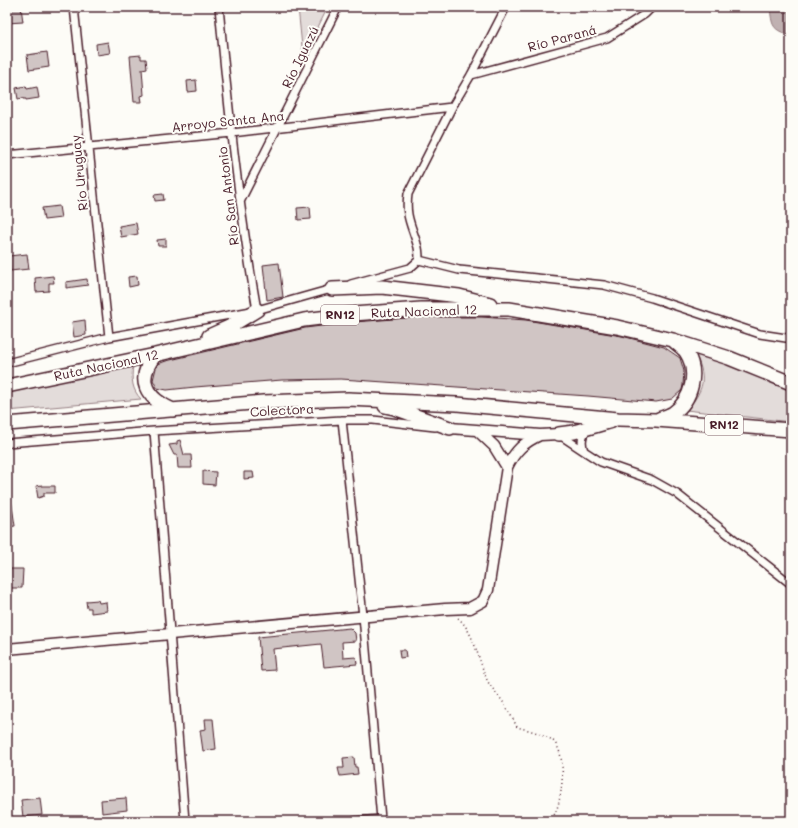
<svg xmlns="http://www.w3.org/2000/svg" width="798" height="828" font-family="Mali,sans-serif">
<rect width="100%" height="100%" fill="#fdfcf7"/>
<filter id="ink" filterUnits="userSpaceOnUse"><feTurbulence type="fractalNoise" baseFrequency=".025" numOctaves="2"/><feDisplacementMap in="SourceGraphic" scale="8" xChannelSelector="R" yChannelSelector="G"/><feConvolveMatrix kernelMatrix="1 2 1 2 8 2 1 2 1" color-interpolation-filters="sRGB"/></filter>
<g filter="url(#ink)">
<!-- green -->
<path fill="#e3dcda" stroke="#967e82" d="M298,7H328L303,57Z
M694,352L791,387V422L686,410C704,391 708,377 694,352Z
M133,366C131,379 132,390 141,399L7,411V391L91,372Z"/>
<!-- water -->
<path fill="#c0b1b1" stroke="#91777b" d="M770,7H791V35C772,30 772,26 770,7Z"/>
<!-- building -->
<path fill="#d0c5c4" stroke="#4a1f2b" d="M7,7H21L23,22L7,23Z
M108,42L110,53L97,55L96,44Z
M47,52L49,67L29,70L27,55Z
M141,55V59H146L147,68L142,69L144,95L141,96L142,102H134L130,56Z
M196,80L197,91L188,92L187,81Z
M26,86L27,89L37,87L39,98L26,100V99H23V98L18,99L16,88Z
M163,194L164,200L155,201L154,195Z
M59,206L61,218L44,220L42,208Z
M310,207L311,219L298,220L297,208Z
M136,223L138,234L121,237L119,226Z
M166,239V246H158L157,240Z
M27,254L29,269L10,271L9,256Z
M279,263L283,297L267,300L263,265Z
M53,276L54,283H49V291L36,292L35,278Z
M137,276L138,285L129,287L128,277Z
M87,279L88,285L66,288V282Z
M421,317H481L526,320L622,336L664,347L680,358L684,371L683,385L682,390L672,399L656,402L588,396L341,379L282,380L195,387L167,390L157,388L153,380L156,368L158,364L166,361L305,328L354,322Z
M85,320L86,335L74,337L72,322Z
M180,440L184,455H191L192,468H178L177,455H174L169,445L177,444V441Z
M203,471L216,472L215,485L203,484Z
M244,472H253L254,478L244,479Z
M42,485V486H55V493H44V496L38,498L36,486Z
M11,499L15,526L7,527V500Z
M8,569H23L22,588H8Z
M98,600L99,603L106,602L107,611L91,613V608H87L86,601Z
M350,628L355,633L356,641L342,642L343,658L356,657L357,664L324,667L321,644L273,649L275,670L261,671L258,637Z
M399,650H405L406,657L400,658Z
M205,719H213L216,749L203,751L200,730L206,729Z
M354,757L355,767H357L358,774L340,776L338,768H344L343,758Z
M40,798L42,815L23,817L21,800Z
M126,798L127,810L102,813L101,800Z"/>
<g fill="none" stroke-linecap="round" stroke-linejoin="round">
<defs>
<path id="street" d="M74,7L109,337
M219,7C228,108 239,210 257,310
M471,75L607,38L645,14L652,7
M7,155L232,133L452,107
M240,202L338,7
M419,260L459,270L604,285L652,298L760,334L786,338L791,337
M351,284L410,268L419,260C419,255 419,249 417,244C411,224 405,216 408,194L452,107L471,75L506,7
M7,363L109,337L257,310L335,288
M342,420L363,616L381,819L354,821
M154,431L185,821
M560,435L584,451L601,462L652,480L677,494L791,584
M7,443L154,431L342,420H373L435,427
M584,451C581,443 581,436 587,430"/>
<path id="secondary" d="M450,428L540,435L559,434
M478,431L494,446L507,467
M7,649L445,609L470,608L483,601L488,590L507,467C515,451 524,442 540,435"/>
<path id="highway" d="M332,289L382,287L459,296L490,304
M209,336L229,327L257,310
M155,355C135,380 146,398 173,410
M7,386L155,355L304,320L353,314L421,309H509L617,327L673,340L729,358L791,383
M385,406L394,408L450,428
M659,419C663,417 669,416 673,413C692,400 699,372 686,352C683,348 678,345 674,341
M7,424L263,402L348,399L457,404L618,419L656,420L791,430
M559,434L574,432L612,421"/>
</defs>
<!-- street casing -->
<use href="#street" stroke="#4a1f2b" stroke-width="10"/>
<!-- secondary casing -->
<use href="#secondary" stroke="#4a1f2b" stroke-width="13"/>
<!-- highway casing -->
<use href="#highway" stroke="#4a1f2b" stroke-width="16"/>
<!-- path -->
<path stroke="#4a1f2b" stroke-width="1.5" stroke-dasharray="1 3" stroke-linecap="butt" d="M458,618C474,631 479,663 488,682C493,690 500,697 505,705C509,712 513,719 517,727C528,730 542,733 552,740C566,751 563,786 559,801C558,808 554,815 551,821"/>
<!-- street -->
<use href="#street" stroke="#fdfcf7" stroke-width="7"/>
<!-- secondary -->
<use href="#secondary" stroke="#fdfcf7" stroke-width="10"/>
<!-- highway -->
<use href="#highway" stroke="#fdfcf7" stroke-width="13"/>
</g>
</g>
<g text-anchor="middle" stroke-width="4" stroke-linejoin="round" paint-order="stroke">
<!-- shield labels -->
<g fill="#fdfcf7" stroke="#806168" stroke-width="1">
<rect x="321" y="305" width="38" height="20" rx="3"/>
<rect x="705" y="415" width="38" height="20" rx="3"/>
</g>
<g font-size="12" font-weight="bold" fill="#4a1f2b">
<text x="340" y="319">RN12</text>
<text x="724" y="429">RN12</text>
</g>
<!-- street labels -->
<g font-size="13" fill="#4a1f2b" stroke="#fdfcf7">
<text transform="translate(562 38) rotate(-15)" y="5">Río Paraná</text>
<text transform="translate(300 57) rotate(-64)" y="5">Río Iguazú</text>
<text transform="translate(228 121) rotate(-6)" y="5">Arroyo Santa Ana</text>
<text transform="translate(79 173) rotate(-96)" y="5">Río Uruguay</text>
<text transform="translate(228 196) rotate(-97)" y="5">Río San Antonio</text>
<text transform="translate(424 311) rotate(-2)" y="5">Ruta Nacional 12</text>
<text transform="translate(106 365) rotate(-12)" y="5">Ruta Nacional 12</text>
<text transform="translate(282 410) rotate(-3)" y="5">Colectora</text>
</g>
</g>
<!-- margin -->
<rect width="798" height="828" fill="none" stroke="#fdfcf7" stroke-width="24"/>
<rect x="12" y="12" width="774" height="804" fill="none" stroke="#4a1f2b" stroke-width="1.5" filter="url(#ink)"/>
</svg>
